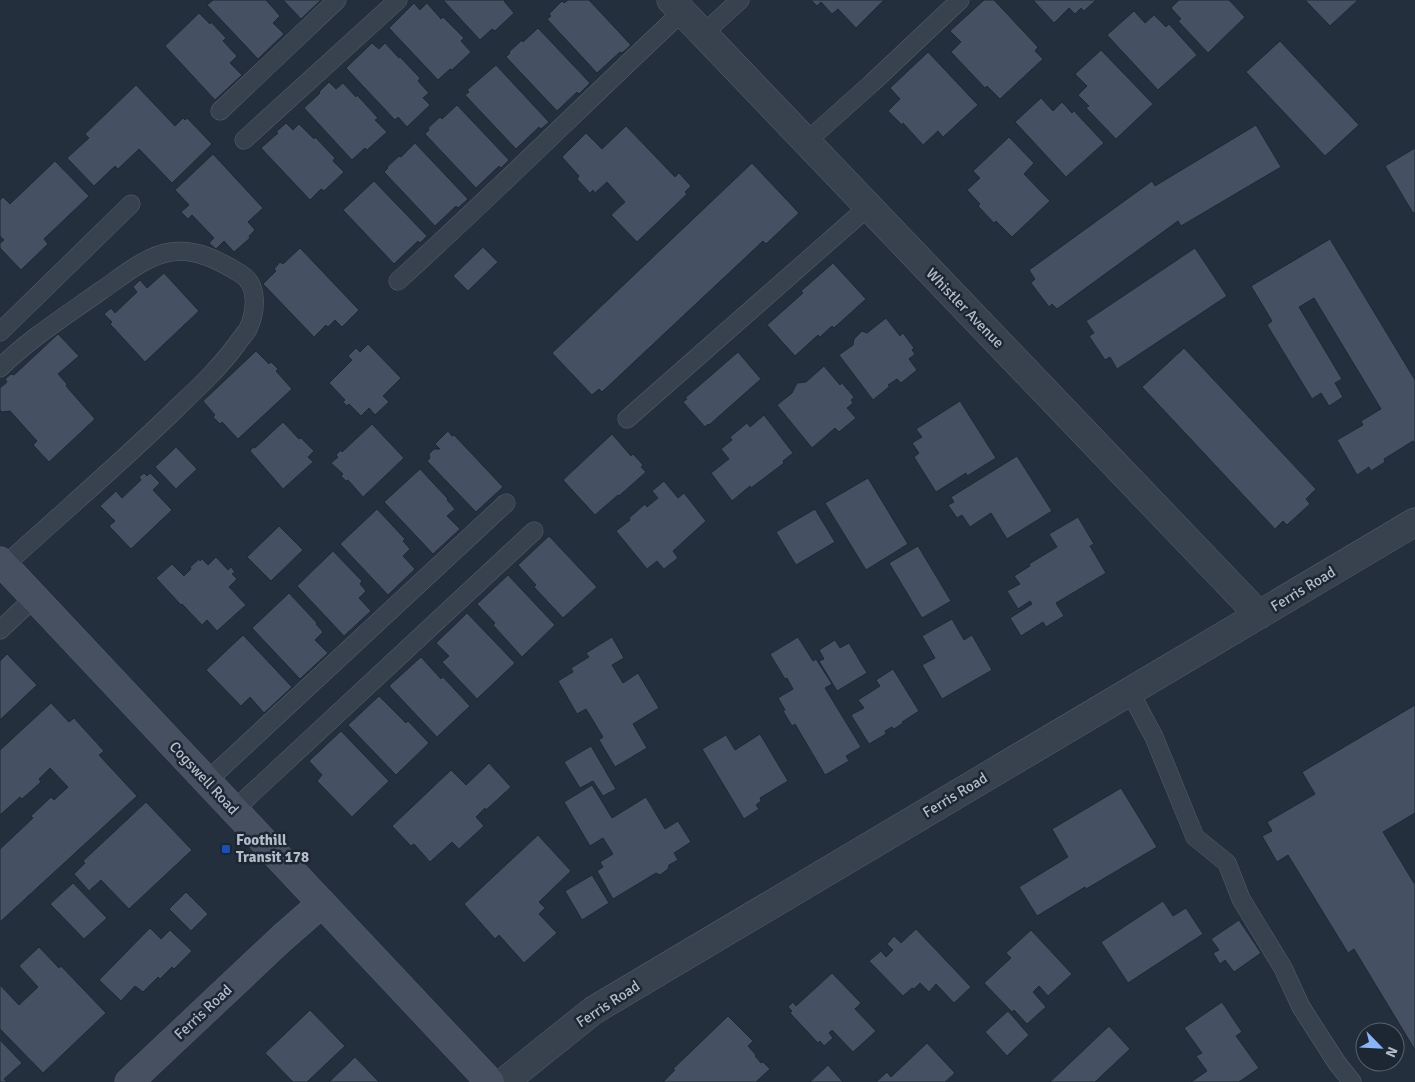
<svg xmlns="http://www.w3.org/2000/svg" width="1415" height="1082" font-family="Signika,sans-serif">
<rect width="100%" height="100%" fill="#242f3e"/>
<!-- building -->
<path fill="#455162" stroke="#1f2835" d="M213,0H266L280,16L273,23L284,34L258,59L207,5Z
M283,0H321L301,19Z
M443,0H505L504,1L514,13L495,31L492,29L480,40Z
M568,0H589L631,45L622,53L620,52L597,73L547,19L551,16L549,14L562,1L564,3Z
M811,0H884L856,28L838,9L832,14L821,2L817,6Z
M984,0H994L1038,47L1035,51L1043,59L1000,99L987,86L985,88L951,52L961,42L950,31Z
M1033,0H1096L1084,11L1081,8L1075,14L1069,8L1054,23Z
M1179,0H1229L1245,17L1208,53L1178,21L1181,19L1171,8Z
M1305,0H1358L1330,26Z
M414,3L420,10L427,3L441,19L443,17L464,38L461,41L471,52L452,70L450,69L438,80L389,28Z
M1134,11L1145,23L1154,15L1166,27L1169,24L1197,55L1158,90L1107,35Z
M199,13L210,24L211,22L226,38L223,41L237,56L230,63L242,75L215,100L165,46Z
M538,28L590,83L579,94L577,92L557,111L506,57L510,53L509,52L522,40L523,42Z
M1280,41L1359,125L1325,156L1246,72Z
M372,43L379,49L385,43L399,58L400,57L420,78L418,81L429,93L423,98L430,105L407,127L398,117L395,120L346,68Z
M1101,50L1153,104L1116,139L1086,108L1089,106L1078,95L1087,86L1075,74Z
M928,52L978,105L943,137L938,131L923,145L903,123L902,125L888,111L900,99L890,88Z
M496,65L549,122L541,129L539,127L516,149L465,95L469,92L467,90Z
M329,82L336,89L343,83L356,97L357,95L378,118L375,120L387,132L367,150L365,148L352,160L304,108L320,93L319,92Z
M136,85L175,126L183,118L185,120L187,118L212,144L172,183L139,149L118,169L115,166L94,186L67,158L89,138L85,134Z
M1041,98L1053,111L1062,102L1072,113L1074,111L1104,143L1066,177L1015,122Z
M457,105L509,160L501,168L499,166L476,188L425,134L429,130L428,128L440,117L442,119Z
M286,123L293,130L299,124L314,139L315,137L335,158L333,161L344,172L324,191L321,189L310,200L261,148L278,133L276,132Z
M1256,125L1281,167L1181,226L1178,221L1057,309L1052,304L1049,307L1031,283L1035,279L1029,270L1152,181L1155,186Z
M626,126L675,177L679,173L691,186L685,192L687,194L637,242L611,215L625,202L607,182L595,193L593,190L590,193L577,179L579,176L562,157L586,133L602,149Z
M1009,137L1034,163L1024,174L1050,201L1012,237L996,221L994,223L978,206L980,204L967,190L980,178L973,171Z
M415,143L468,199L458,208L456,206L435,226L384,172L388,168L387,167L399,156L401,157Z
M1415,148V212L1413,213L1385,166Z
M213,154L263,208L248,222L255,230L249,236L250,238L234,252L224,241L216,249L209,243L214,238L192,215L188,219L181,212L189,205L175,190Z
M55,161L89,196L44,239L48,244L21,270L0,248V243L4,240L0,236V200L3,197L10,204Z
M752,163L799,213L766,244L763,241L602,392L599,389L592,395L552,353Z
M374,181L427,236L420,243L418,241L394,264L343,210Z
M1330,239L1415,380V443L1413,441L1384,459L1385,462L1371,471L1369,467L1357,475L1337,440L1363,425L1361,421L1381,409L1314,298L1299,307L1342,379L1335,383L1343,397L1329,406L1321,393L1312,399L1267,325L1272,321L1251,286Z
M483,247L498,262L468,291L453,276Z
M300,248L359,310L342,327L335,320L328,327L326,325L314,337L263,284L276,271L274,269L280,262L283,264Z
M1195,248L1227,296L1117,369L1110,357L1105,360L1089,336L1094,333L1086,321Z
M833,263L866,299L834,328L832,326L820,337L818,335L795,356L767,325L803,293L801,291Z
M164,273L199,311L145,362L110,324L112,322L104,314L111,308L115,313L137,292L133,287L140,280L147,288Z
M886,318L900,336L903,333L914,348L912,350L915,354L909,359L917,370L901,383L897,379L888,385L890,386L873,400L839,355L853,345L854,339L862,331L867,333Z
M58,334L79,356L58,374L67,384L66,386L95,419L49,462L33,445L37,441L10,411L2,412L0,410V388L7,382L5,379L11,374L14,375Z
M368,344L401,378L383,396L389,402L375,415L369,408L361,416L349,404L347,406L343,402L345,400L329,383L352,360L348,356L356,348L360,352Z
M1184,348L1316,489L1306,499L1310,504L1287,525L1283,521L1275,529L1142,387Z
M256,351L269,364L271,362L278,369L276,371L292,389L238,439L222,422L220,424L213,417L215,415L203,401Z
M738,352L761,379L709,425L708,424L705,427L683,402L687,399L685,398Z
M824,366L840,385L842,383L854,397L851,400L853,403L847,408L856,418L839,432L835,428L812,448L777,405L792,393L797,383L806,382Z
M960,401L996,458L967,476L966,473L936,492L914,457L919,453L912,443L922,437L916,429Z
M764,415L793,453L783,461L784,463L751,488L750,486L732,501L711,473L729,459L721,449L732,440L730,437L747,423L750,427Z
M283,422L299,439L301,438L314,451L308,457L313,462L283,489L250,451L253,447L255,448Z
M372,424L404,458L363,497L348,480L346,481L341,476L343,474L331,463L338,457L336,455L341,450L342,452Z
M448,431L452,436L454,435L503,487L476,512L427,461L430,458L429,454L434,449H440L435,444Z
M612,434L631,456L633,454L643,465L641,467L646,472L619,496L618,495L595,515L563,480Z
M176,447L197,469L176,489L155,467Z
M1017,456L1052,511L1007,539L991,513L970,527L962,515L957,518L948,505L954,502L951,497Z
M420,469L448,499L447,500L455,509L447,516L460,529L433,554L384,502Z
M144,473L147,476L150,473L160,483L153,490L172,510L131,549L109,526L115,521L100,506L116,491L122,498L141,480L139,477Z
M868,478L908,544L866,570L825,503Z
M664,481L678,498L684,493L706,521L673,551L678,558L664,569L657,561L647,569L616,531L630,520L629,518L645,504L647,507L658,498L652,491Z
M377,509L405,539L403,541L410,549L403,556L415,569L388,595L340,544Z
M815,509L835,542L796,565L776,532Z
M1078,517L1094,544L1090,546L1106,573L1056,603L1064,616L1046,627L1043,622L1021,636L1010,618L1032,604L1030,601L1018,609L1007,591L1020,584L1014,576L1030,566L1029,564L1057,547L1049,534Z
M279,526L303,550L271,581L247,557Z
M549,536L597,587L563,618L534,587L536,585L518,565Z
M918,546L951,601L922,618L889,563Z
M333,551L362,581L360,584L366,591L359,598L371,611L344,636L297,586Z
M216,557L228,570L231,567L235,572L232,574L237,579L229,587L246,605L217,631L207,620L202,625L182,604L181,605L156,578L172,564L184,576L191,569L190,567L199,559L200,561L202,559L208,565Z
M508,575L555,625L522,657L493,625L495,623L477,604Z
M289,593L317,623L316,624L323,632L315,640L328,653L300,679L252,628Z
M467,613L515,663L477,699L442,662L449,656L436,643Z
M952,619L964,640L972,635L992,670L942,699L922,665L935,658L922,636Z
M243,635L292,687L264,713L250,697L241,706L206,670Z
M612,637L624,658L612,665L623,683L638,673L659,708L633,724L647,748L615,767L599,740L603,737L586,709L577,714L558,681L573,672L571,668L589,657L586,653Z
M798,637L813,661L816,659L832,684L825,688L861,747L846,756L849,761L825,775L795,724L792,726L783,711L785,710L778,698L793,689L787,678L785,679L770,654Z
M835,640L840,648L849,643L867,673L837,691L819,661L824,659L819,650Z
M7,654L37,685L0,720V661Z
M421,657L441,679L443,677L470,706L437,737L389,686Z
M893,669L919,711L902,722L903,723L894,729L892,727L885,731L886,734L869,744L851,715L864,708L858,700L880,686L876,680Z
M379,696L406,723L408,721L429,743L396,775L348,725Z
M51,703L69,722L74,718L104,751L99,755L137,796L0,922V849L33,818L31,816L51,797L54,800L68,787L50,768L39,779L41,782L22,799L20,797L0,815V750Z
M1415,705V813L1383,832L1414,883H1415V1050L1354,949L1348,953L1288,855L1277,862L1262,836L1272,831L1267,822L1315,794L1302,772Z
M341,731L389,781L352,817L317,781L322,775L309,761Z
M760,734L788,781L760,798L761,801L756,805L759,809L744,819L702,749L726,735L735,750Z
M591,746L616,789L603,796L593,781L580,788L564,762Z
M489,763L511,787L486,810L485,808L476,817L484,826L459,849L452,842L430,862L414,844L411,846L392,826L451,770L466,785Z
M592,785L612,818L646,797L665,829L678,821L691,842L674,853L678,860L669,865L668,869L660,875L656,873L613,899L597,871L603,867L600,862L613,854L603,838L590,846L564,802Z
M1121,788L1157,847L1086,889L1085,887L1037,916L1019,887L1068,857L1052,829Z
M146,802L192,850L129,909L101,880L89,891L74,874L85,863L83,861Z
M538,835L571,871L539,902L545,908L539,914L557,933L524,963L499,935L495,939L464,904Z
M592,875L609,903L582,920L565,891Z
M73,883L107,918L84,939L50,904Z
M186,892L208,914L191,931L169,909Z
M1163,901L1173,916L1186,908L1203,934L1128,983L1101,942Z
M1239,920L1261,953L1234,972L1225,960L1220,964L1213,953L1219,950L1211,939Z
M150,928L161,939L170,930L192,951L174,969L172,967L160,979L158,977L143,992L135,986L121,1001L99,980Z
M916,929L971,987L954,1003L936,984L929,992L920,983L914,989L912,988L903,996L869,961L881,951L886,957L893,950L887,944L894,936L901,943Z
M1031,930L1072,974L1048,996L1039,986L1033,992L1046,1007L1027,1024L1014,1010L1012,1012L984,983L1011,958L1006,953Z
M39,947L59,968L61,966L106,1013L43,1073L0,1029V985L19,1005L38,987L19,966Z
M832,973L861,1003L855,1009L876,1031L853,1052L832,1030L829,1033L833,1038L824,1046L820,1041L818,1043L790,1013L792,1011L788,1007L793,1002L796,1006Z
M1222,1002L1242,1032L1236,1036L1259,1068L1239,1082H1191L1207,1071L1196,1056L1202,1053L1184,1028Z
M310,1010L345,1046L307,1082H293L265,1053Z
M1008,1011L1029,1035L1007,1056L985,1032Z
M728,1016L753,1041L748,1046L756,1055L755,1056L761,1063L763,1062L770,1069L756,1082H663L675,1070L673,1069Z
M1109,1026L1130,1049L1095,1082H1050Z
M0,1040L22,1063L4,1079L7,1082H0Z
M927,1043L955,1073L945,1082H876L887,1072L891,1077Z
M355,1057L379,1082H329Z
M828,1065L843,1082H810Z"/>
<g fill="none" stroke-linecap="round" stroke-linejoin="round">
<defs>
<path id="lane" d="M703,34L740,0
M220,111L337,0
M244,140L398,0
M806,142L872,83L960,0
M398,281C495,193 587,101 682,12
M0,332L131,204
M0,368C30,338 67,315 102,290C121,277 147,255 171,252C196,248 220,261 241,274C259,285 256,312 248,329C245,334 240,339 237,344C220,367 200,386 180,405C123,461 63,512 4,566
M627,419L868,207
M0,630L34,598
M1130,692L1154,737L1195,837L1227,863L1241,899L1283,968L1301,1007L1337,1063L1352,1082
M207,781L506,503
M234,810L534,531"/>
<path id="street" d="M671,0L1259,615
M504,1082L594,1010L1415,522"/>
<path id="secondary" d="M0,561L490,1082
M129,1082L282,938L322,903"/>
</defs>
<!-- lane casing -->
<use href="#lane" stroke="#565f6c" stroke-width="19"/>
<!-- street casing -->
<use href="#street" stroke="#565f6c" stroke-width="29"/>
<!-- secondary casing -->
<use href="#secondary" stroke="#565f6c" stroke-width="29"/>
<!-- lane -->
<use href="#lane" stroke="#38414e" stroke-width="18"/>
<!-- street -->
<use href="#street" stroke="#38414e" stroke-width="28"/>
<!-- secondary -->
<use href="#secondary" stroke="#465061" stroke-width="28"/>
</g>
<!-- markers -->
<rect fill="#1a4fb4" stroke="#1d2633" stroke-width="2" x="221" y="844" width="10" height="10" rx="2.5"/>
<g text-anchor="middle" stroke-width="5" stroke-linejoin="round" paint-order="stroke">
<!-- street labels -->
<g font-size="15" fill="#b4bcc9" stroke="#1d2633">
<text transform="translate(965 308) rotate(46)" y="5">Whistler Avenue</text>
<text transform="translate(1303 589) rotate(-31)" y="5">Ferris Road</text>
<text transform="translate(204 778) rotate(47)" y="5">Cogswell Road</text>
<text transform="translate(955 795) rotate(-31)" y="5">Ferris Road</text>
<text transform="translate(608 1004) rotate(-33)" y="5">Ferris Road</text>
<text transform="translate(203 1012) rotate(-43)" y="5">Ferris Road</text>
</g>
<!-- poi labels -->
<g font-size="15" font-weight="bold" fill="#b4bcc9" stroke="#1d2633" text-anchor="start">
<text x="236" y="845">Foothill<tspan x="236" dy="17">Transit 178</tspan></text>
</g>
</g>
<!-- north arrow -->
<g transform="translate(1380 1047) rotate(114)"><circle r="24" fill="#1d2633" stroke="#59626f"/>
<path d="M0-4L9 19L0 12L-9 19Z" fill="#8ab4f8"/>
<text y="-8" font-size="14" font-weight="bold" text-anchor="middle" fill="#b4bcc9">N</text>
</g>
</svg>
